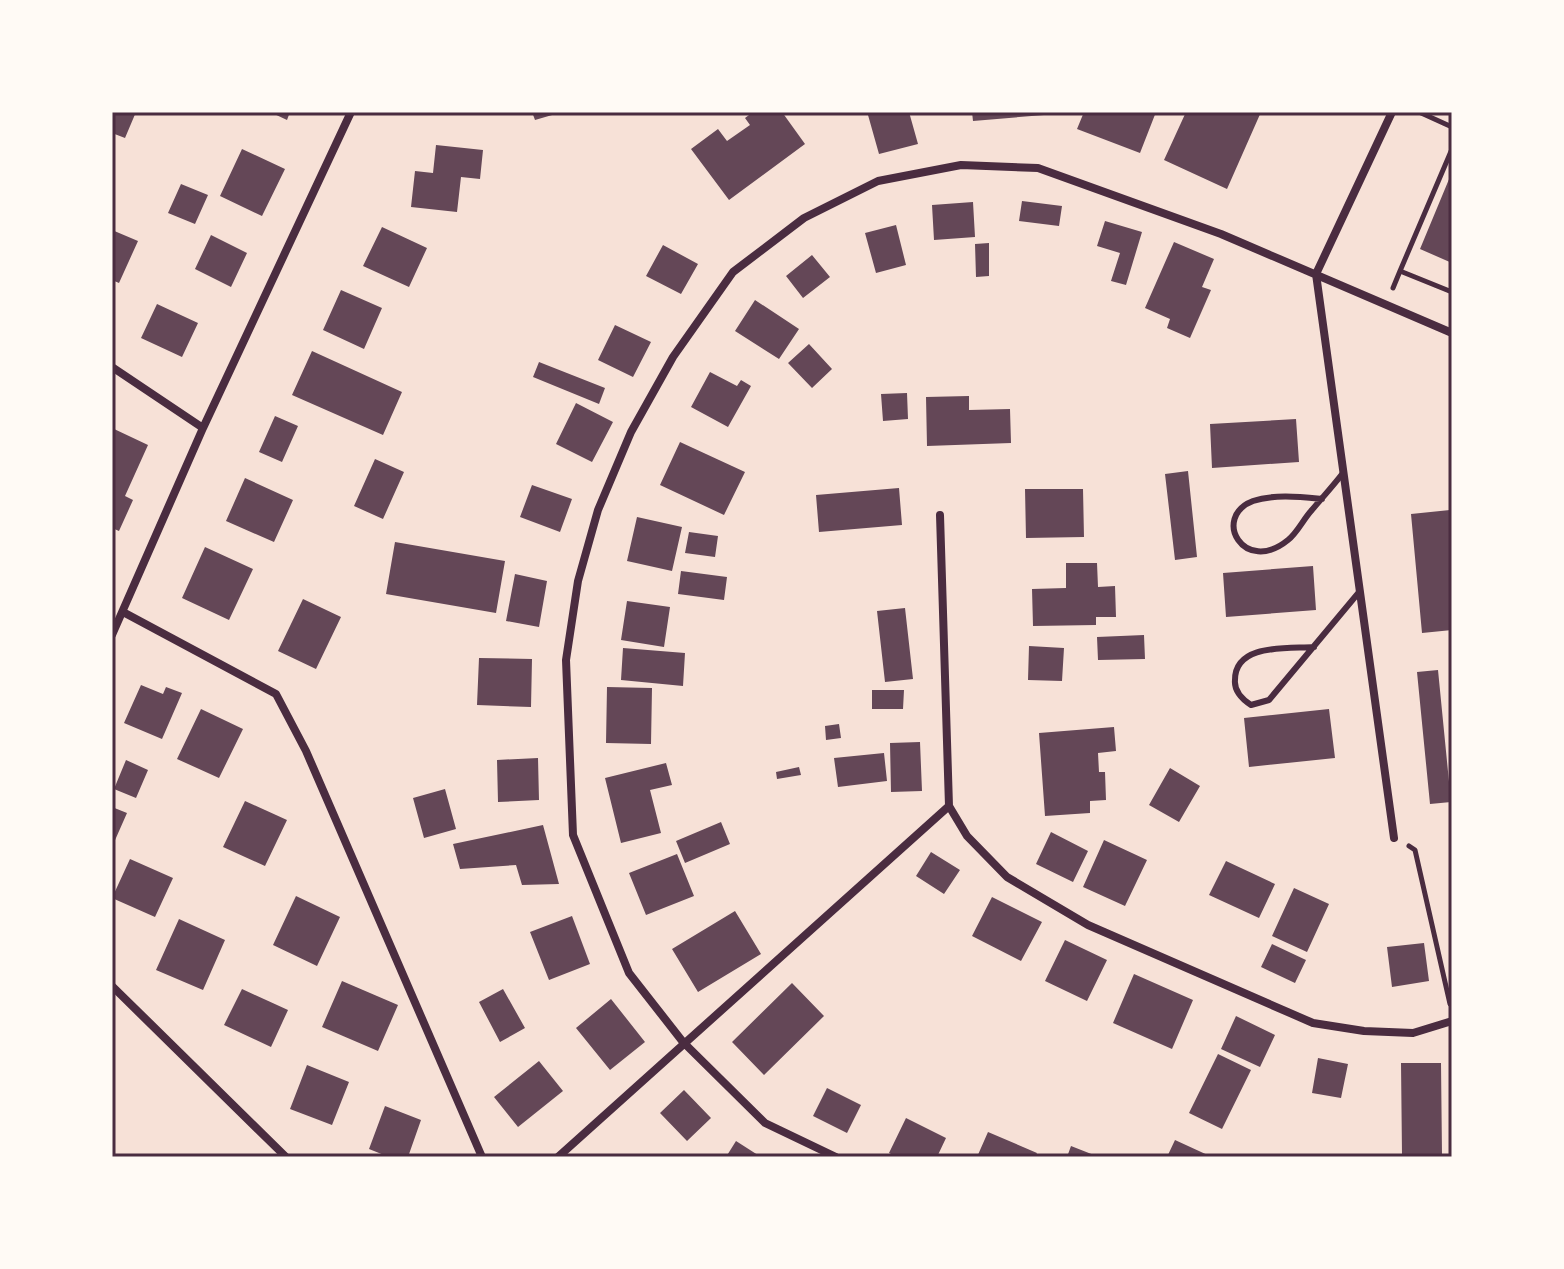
<svg xmlns="http://www.w3.org/2000/svg" width="1564" height="1269" font-family="'Noto Serif',serif">
<rect width="100%" height="100%" fill="#f7e1d7"/>
<!-- building -->
<path fill="#644757" d="M112,112H136L125,138L112,133Z
M270,112H290L287,120Z
M532,112H559V113L535,120Z
M753,112H782L805,144L729,200L691,149L718,129L727,141L750,125L745,118Z
M878,112H909L918,144L879,154L868,115Z
M972,112H1044V115L973,121Z
M1084,112H1156L1140,153L1077,129Z
M1186,112H1261L1227,189L1164,160Z
M436,145L483,150L480,179L461,177L457,212L411,207L415,171L433,173Z
M242,149L285,169L262,216L220,196Z
M1452,172V263L1420,249Z
M181,184L208,195L195,224L168,213Z
M1022,201L1062,206L1059,226L1019,221Z
M973,202L975,237L934,240L932,205Z
M1105,221L1142,232L1126,285L1111,281L1120,253L1097,246Z
M896,225L906,265L876,273L865,233Z
M382,227L427,248L409,287L363,266Z
M112,230L138,241L119,283L112,280Z
M211,235L247,253L231,287L195,269Z
M1174,242L1214,259L1202,287L1211,290L1190,338L1167,328L1170,319L1145,308Z
M989,243V276L976,277L975,244Z
M663,245L698,264L681,294L646,276Z
M812,255L830,277L803,298L786,276Z
M341,290L382,308L364,349L323,330Z
M755,300L799,329L779,359L735,331Z
M157,304L198,323L182,357L141,338Z
M615,325L651,342L633,377L598,360Z
M809,344L832,369L812,388L788,363Z
M312,351L402,392L383,435L292,395Z
M539,362L605,388L599,404L533,377Z
M710,372L737,386L741,380L751,386L728,427L691,407Z
M907,393L908,419L883,421L881,394Z
M969,396V410L1010,409L1011,443L927,446L926,397Z
M576,403L613,422L592,462L556,444Z
M275,416L298,426L282,462L259,452Z
M1296,419L1299,462L1212,468L1210,424Z
M112,428L148,445L125,496L133,500L119,531L112,528Z
M680,442L745,472L724,515L660,485Z
M375,459L404,472L383,519L354,506Z
M1188,471L1197,557L1175,560L1165,474Z
M245,478L293,500L274,542L226,521Z
M532,485L572,499L560,532L520,517Z
M899,488L902,525L819,532L816,495Z
M1025,489H1083L1084,537L1026,538Z
M1450,510L1452,630L1422,633L1411,514Z
M637,517L682,527L672,571L627,561Z
M689,532L718,536L715,557L685,553Z
M395,542L505,561L496,613L386,594Z
M205,547L253,569L229,620L182,598Z
M1066,563H1097L1098,587L1115,586L1116,617H1096V625L1033,626L1032,589L1066,588Z
M1313,566L1316,610L1226,617L1223,573Z
M681,571L727,577L724,600L678,594Z
M515,574L547,581L539,627L506,621Z
M303,599L341,617L316,669L278,651Z
M627,601L670,607L664,647L621,640Z
M905,608L913,679L885,682L877,611Z
M1144,635L1145,659L1098,660L1097,637Z
M1029,646L1064,648L1062,681L1028,680Z
M623,648L685,653L683,686L621,680Z
M479,658L532,659L531,707L477,705Z
M1438,670L1451,802L1430,804L1417,672Z
M141,685L163,694L166,687L182,693L162,739L124,723Z
M607,687L652,688L651,744L606,743Z
M872,690H904L903,709H872Z
M201,709L243,729L219,778L177,759Z
M1329,709L1335,758L1249,767L1244,718Z
M839,724L841,738L826,740L825,726Z
M1114,727L1116,751L1098,753L1099,772H1105L1106,800L1090,801V813L1045,816L1039,733Z
M920,742L922,791L891,792L890,743Z
M884,753L887,781L838,787L834,758Z
M538,758L539,800L498,802L497,760Z
M126,760L148,770L136,798L114,789Z
M666,763L672,785L650,790L661,833L621,843L605,778Z
M799,767L801,775L777,779L776,772Z
M1170,768L1200,786L1179,822L1149,805Z
M445,789L456,829L424,838L413,798Z
M245,801L287,820L265,866L223,847Z
M112,807L127,813L112,847Z
M721,822L730,844L685,863L676,841Z
M543,825L559,884L522,885L516,865L460,869L453,844Z
M1051,832L1088,851L1073,882L1036,864Z
M1104,840L1147,860L1125,906L1083,887Z
M931,852L960,870L944,894L916,876Z
M677,854L694,896L646,915L629,873Z
M130,859L173,878L155,917L112,898Z
M1226,861L1275,884L1259,918L1209,895Z
M1294,888L1329,904L1307,952L1272,936Z
M296,896L340,917L317,966L273,945Z
M992,897L1042,922L1021,961L972,936Z
M735,911L761,954L698,992L672,949Z
M572,916L590,964L549,980L530,932Z
M179,919L225,940L203,990L156,970Z
M1065,940L1107,960L1087,1001L1045,981Z
M1424,943L1429,981L1392,987L1387,947Z
M1272,944L1306,960L1295,983L1261,967Z
M1134,974L1193,1000L1172,1049L1113,1023Z
M342,981L398,1005L378,1051L322,1027Z
M792,983L824,1016L764,1075L732,1042Z
M242,989L288,1010L271,1047L224,1025Z
M503,989L525,1028L500,1042L479,1002Z
M611,999L645,1042L610,1070L576,1028Z
M1236,1016L1275,1035L1260,1067L1221,1049Z
M1218,1054L1251,1070L1222,1129L1189,1113Z
M1318,1058L1348,1064L1341,1098L1312,1093Z
M539,1061L563,1091L518,1127L494,1097Z
M1401,1063H1441L1442,1155H1402Z
M307,1065L349,1082L332,1125L290,1109Z
M827,1088L861,1105L847,1133L813,1116Z
M684,1090L711,1118L687,1141L660,1113Z
M385,1106L421,1120L408,1157H389L369,1149Z
M906,1118L946,1138L937,1157H897L889,1153Z
M988,1132L1037,1153L1035,1157H977Z
M1175,1140L1212,1157H1167Z
M736,1141L761,1157H726Z
M1071,1146L1099,1157H1067Z"/>
<g fill="none" stroke-linecap="round" stroke-linejoin="round">
<!-- path -->
<path stroke="#4a2c40" stroke-width="5" d="M1419,112L1452,127
M1400,271L1452,149
M1393,288L1400,271L1452,292
M1409,846L1415,850L1450,1004"/>
<!-- service -->
<path stroke="#4a2c40" stroke-width="6" d="M1322,499C1301,497 1273,494 1253,501C1211,517 1244,576 1288,540C1297,533 1303,520 1311,511C1322,498 1333,486 1343,473
M1314,647C1288,649 1235,643 1235,680C1234,690 1242,699 1251,705L1269,700L1360,591"/>
<!-- minor -->
<path stroke="#4a2c40" stroke-width="8" d="M1392,112L1316,274L1394,838
M112,367L203,428
M940,515L949,806L967,836L1007,877L1088,925L1313,1023L1364,1031L1413,1033L1452,1021
M123,612L276,694L306,751L482,1157
M112,635L203,428L351,112
M112,986L286,1157
M558,1157L949,806
M836,1157L765,1123L683,1042L629,973L573,835L566,660L578,581L598,510L631,432L673,357L733,272L804,218L878,181L961,165L1038,168L1221,234L1452,333"/>
</g>
<!-- border -->
<rect width="1564" height="1269" fill="none" stroke="#fffaf5" stroke-width="228"/>
<rect x="114" y="114" width="1336" height="1041" fill="none" stroke="#4a2c40" stroke-width="3"/>
</svg>
